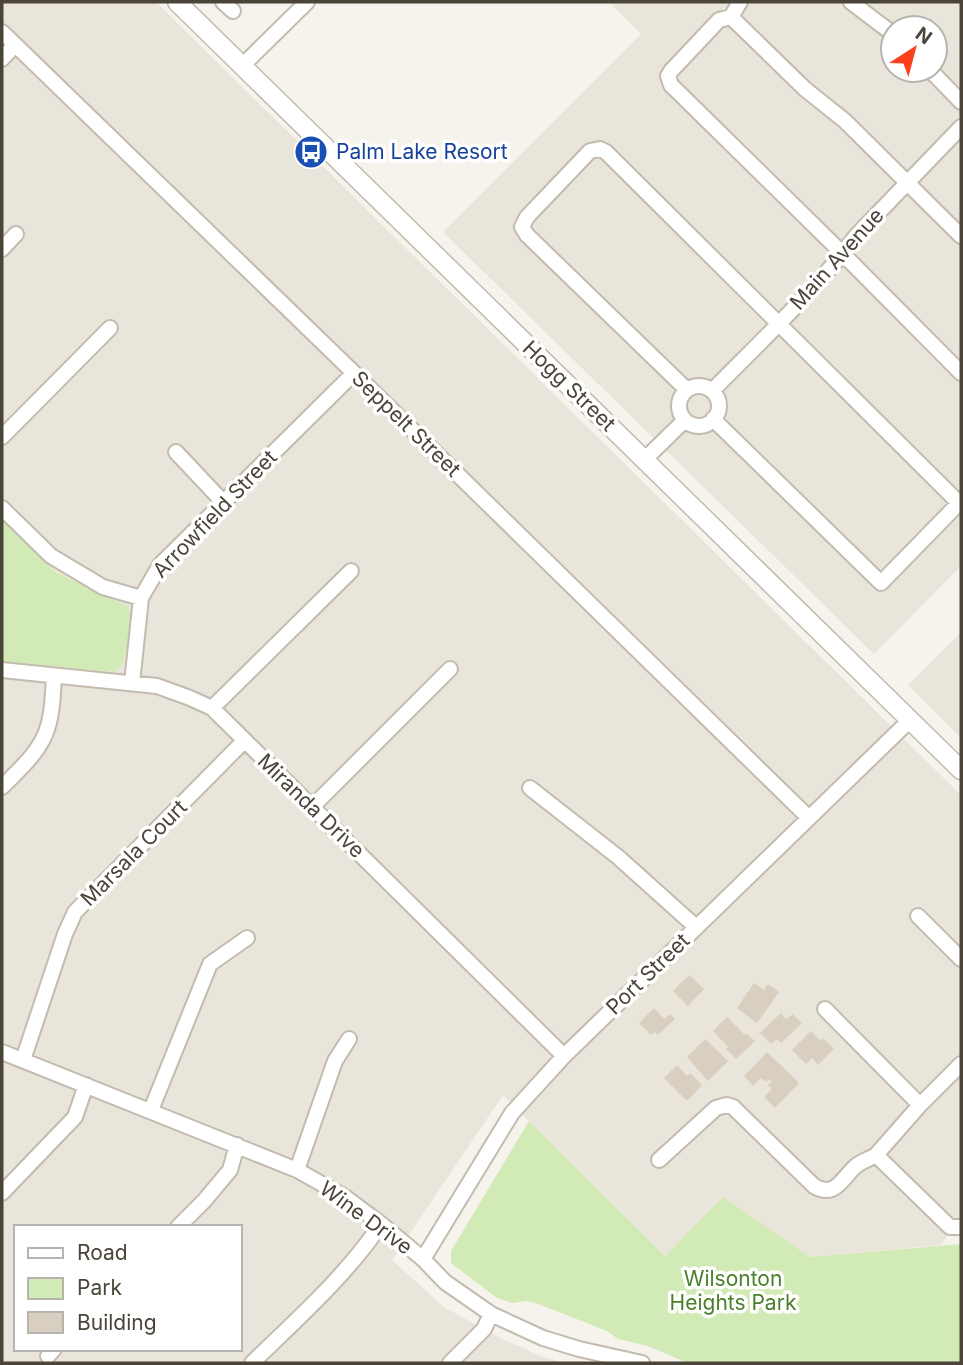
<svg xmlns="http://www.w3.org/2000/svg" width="963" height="1365" font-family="Inter,sans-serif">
<rect width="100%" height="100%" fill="#f6f3ec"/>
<!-- residential -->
<path fill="#eae5da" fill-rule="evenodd" d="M2,2H156L961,795V1215L941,1245L810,1257L723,1198L665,1256L503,1095L392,1260L444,1307L502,1339L541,1356L565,1363H2V661L114,672L119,601L56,572L2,519ZM16,1227H240V1349H16Z
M609,2H961V566L874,654L443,232L641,34ZM893,28H935V70H893Z
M961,632V738L908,685Z"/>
<!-- green -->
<path fill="#d2eab5" d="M2,519L56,572L127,606L132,618L123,664L114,672L2,661Z
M529,1121L665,1256L723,1197L810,1257L961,1244V1363H687L648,1346L618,1339L607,1331L541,1305L527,1301L512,1303L497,1298L451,1263V1251Z"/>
<!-- building -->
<path fill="#d8cfc1" d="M689,975L704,989L688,1006L673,991Z
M754,983L764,990L768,984L779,992L757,1023L737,1008Z
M654,1008L664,1019L670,1014L675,1019L658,1035L655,1032L651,1035L639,1023Z
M781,1013L786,1019L793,1014L802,1023L781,1043L777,1039L771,1044L760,1033Z
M727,1017L745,1035L746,1033L755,1041L736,1059L726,1049L728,1047L713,1031Z
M811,1031L821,1041L823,1038L834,1049L818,1065L812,1058L806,1064L792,1050Z
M705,1039L728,1061L708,1081L687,1057Z
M767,1052L799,1083L775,1108L764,1097L772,1089L768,1085L772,1081L769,1079L766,1082L761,1078L753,1086L744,1076Z
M677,1065L687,1076L690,1073L702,1085L687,1101L664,1078Z"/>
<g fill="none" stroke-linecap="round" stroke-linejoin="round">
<defs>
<path id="minor" d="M223,2L233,11
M740,2L731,17L719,20L671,71L668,76L671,85L843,254L961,373
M851,2L893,34
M731,17L805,89L845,121L961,236
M2,32L354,373L809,818
M2,59L15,45
M242,66L307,2
M930,70L961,102
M2,249L16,234
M679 406a20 20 0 1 1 40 0a20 20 0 1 1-40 0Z
M687,390L527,235L522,227L527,217L590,151L600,149L606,152L959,503
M712,391C761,341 814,292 856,236L961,127
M713,419L881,583L961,501
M2,437L110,328
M176,452L224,503
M644,460L685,420
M2,508L51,556L103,587L141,598
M2,670L157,686L190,698L212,708L564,1056
M132,683L141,598L160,565L354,373
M212,708L351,571
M2,787C19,770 42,750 48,726C53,710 53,692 54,676
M530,788L618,857L696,927
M313,806L450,669
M918,916L961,959
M825,1009L920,1105
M2,1052L297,1170L345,1197L381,1224L423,1259L445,1282L491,1314L543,1338L579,1349L642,1363
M23,1060L65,934L75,912L244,741
M151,1110L210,964L247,938
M876,1155L950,1227H961
M659,1160L716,1108L727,1105L733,1107L814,1186C835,1199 842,1178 856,1166C862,1161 870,1159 876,1155L920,1105L961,1064
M297,1170L335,1061L349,1039
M2,1193L75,1117L86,1085
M178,1227L204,1201L230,1170L237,1145
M423,1259L512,1113L564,1056L910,720
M48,1356L54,1349
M252,1363C297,1319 346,1276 381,1224
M450,1363L484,1329L491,1314"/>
<path id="tertiary" d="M177,2L961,770"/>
</defs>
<!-- minor casing -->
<use href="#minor" stroke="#c2bbae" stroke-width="18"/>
<!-- tertiary casing -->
<use href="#tertiary" stroke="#c2bbae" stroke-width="21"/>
<!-- minor -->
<use href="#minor" stroke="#fff" stroke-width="14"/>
<!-- tertiary -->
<use href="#tertiary" stroke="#fff" stroke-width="18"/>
</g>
<!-- icons -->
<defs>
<symbol id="bus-disc" viewBox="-11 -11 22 22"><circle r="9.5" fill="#1a4fb4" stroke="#fff"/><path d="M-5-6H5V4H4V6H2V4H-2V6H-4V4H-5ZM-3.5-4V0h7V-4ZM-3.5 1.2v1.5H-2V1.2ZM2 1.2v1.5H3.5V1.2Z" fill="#fff"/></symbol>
</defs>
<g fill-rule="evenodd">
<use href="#bus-disc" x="292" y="133" width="38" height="38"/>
</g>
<g text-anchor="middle" stroke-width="7" stroke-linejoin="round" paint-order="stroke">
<!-- transit labels -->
<g font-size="21" fill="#164399" stroke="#fff" text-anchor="start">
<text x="336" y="159">Palm Lake Resort</text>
</g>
<!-- street labels -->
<g font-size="21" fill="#4b4439" stroke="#fff">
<text transform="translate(837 259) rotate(-48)" y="7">Main Avenue</text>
<text transform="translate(569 386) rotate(44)" y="7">Hogg Street</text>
<text transform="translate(406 424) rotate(44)" y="7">Seppelt Street</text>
<text transform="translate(215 514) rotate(-46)" y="7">Arrowfield Street</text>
<text transform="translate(311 806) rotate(44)" y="7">Miranda Drive</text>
<text transform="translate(134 853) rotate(-45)" y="7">Marsala Court</text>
<text transform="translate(648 974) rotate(-44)" y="7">Port Street</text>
<text transform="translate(366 1218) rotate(36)" y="7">Wine Drive</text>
</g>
<!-- park labels -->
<g font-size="21" fill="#4a7f2a" stroke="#fff">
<text x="733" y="1286">Wilsonton<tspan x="733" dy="24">Heights Park</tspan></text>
</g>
</g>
<!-- border -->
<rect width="963" height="1365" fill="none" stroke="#4b4439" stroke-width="7"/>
<!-- legend -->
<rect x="14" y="1225" width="228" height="126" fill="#ffffff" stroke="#b7b4b0" stroke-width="2"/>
<rect x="28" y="1248" width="35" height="10" fill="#ffffff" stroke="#b7b4b0" stroke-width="2"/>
<text x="77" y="1260" font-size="21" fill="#4b4439">Road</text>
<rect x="28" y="1278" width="35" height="21" fill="#d2eab5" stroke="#b7b4b0" stroke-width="2"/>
<text x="77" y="1295" font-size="21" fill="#4b4439">Park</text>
<rect x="28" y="1312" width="35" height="21" fill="#d8cfc1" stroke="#b7b4b0" stroke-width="2"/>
<text x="77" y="1330" font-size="21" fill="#4b4439">Building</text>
<!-- north arrow -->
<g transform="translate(914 49) rotate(36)"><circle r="33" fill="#ffffff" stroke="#b7b4b0" stroke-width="2"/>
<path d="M0-5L12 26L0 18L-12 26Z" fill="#fc3f1d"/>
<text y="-10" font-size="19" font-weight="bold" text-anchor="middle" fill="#4b4439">N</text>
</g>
</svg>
